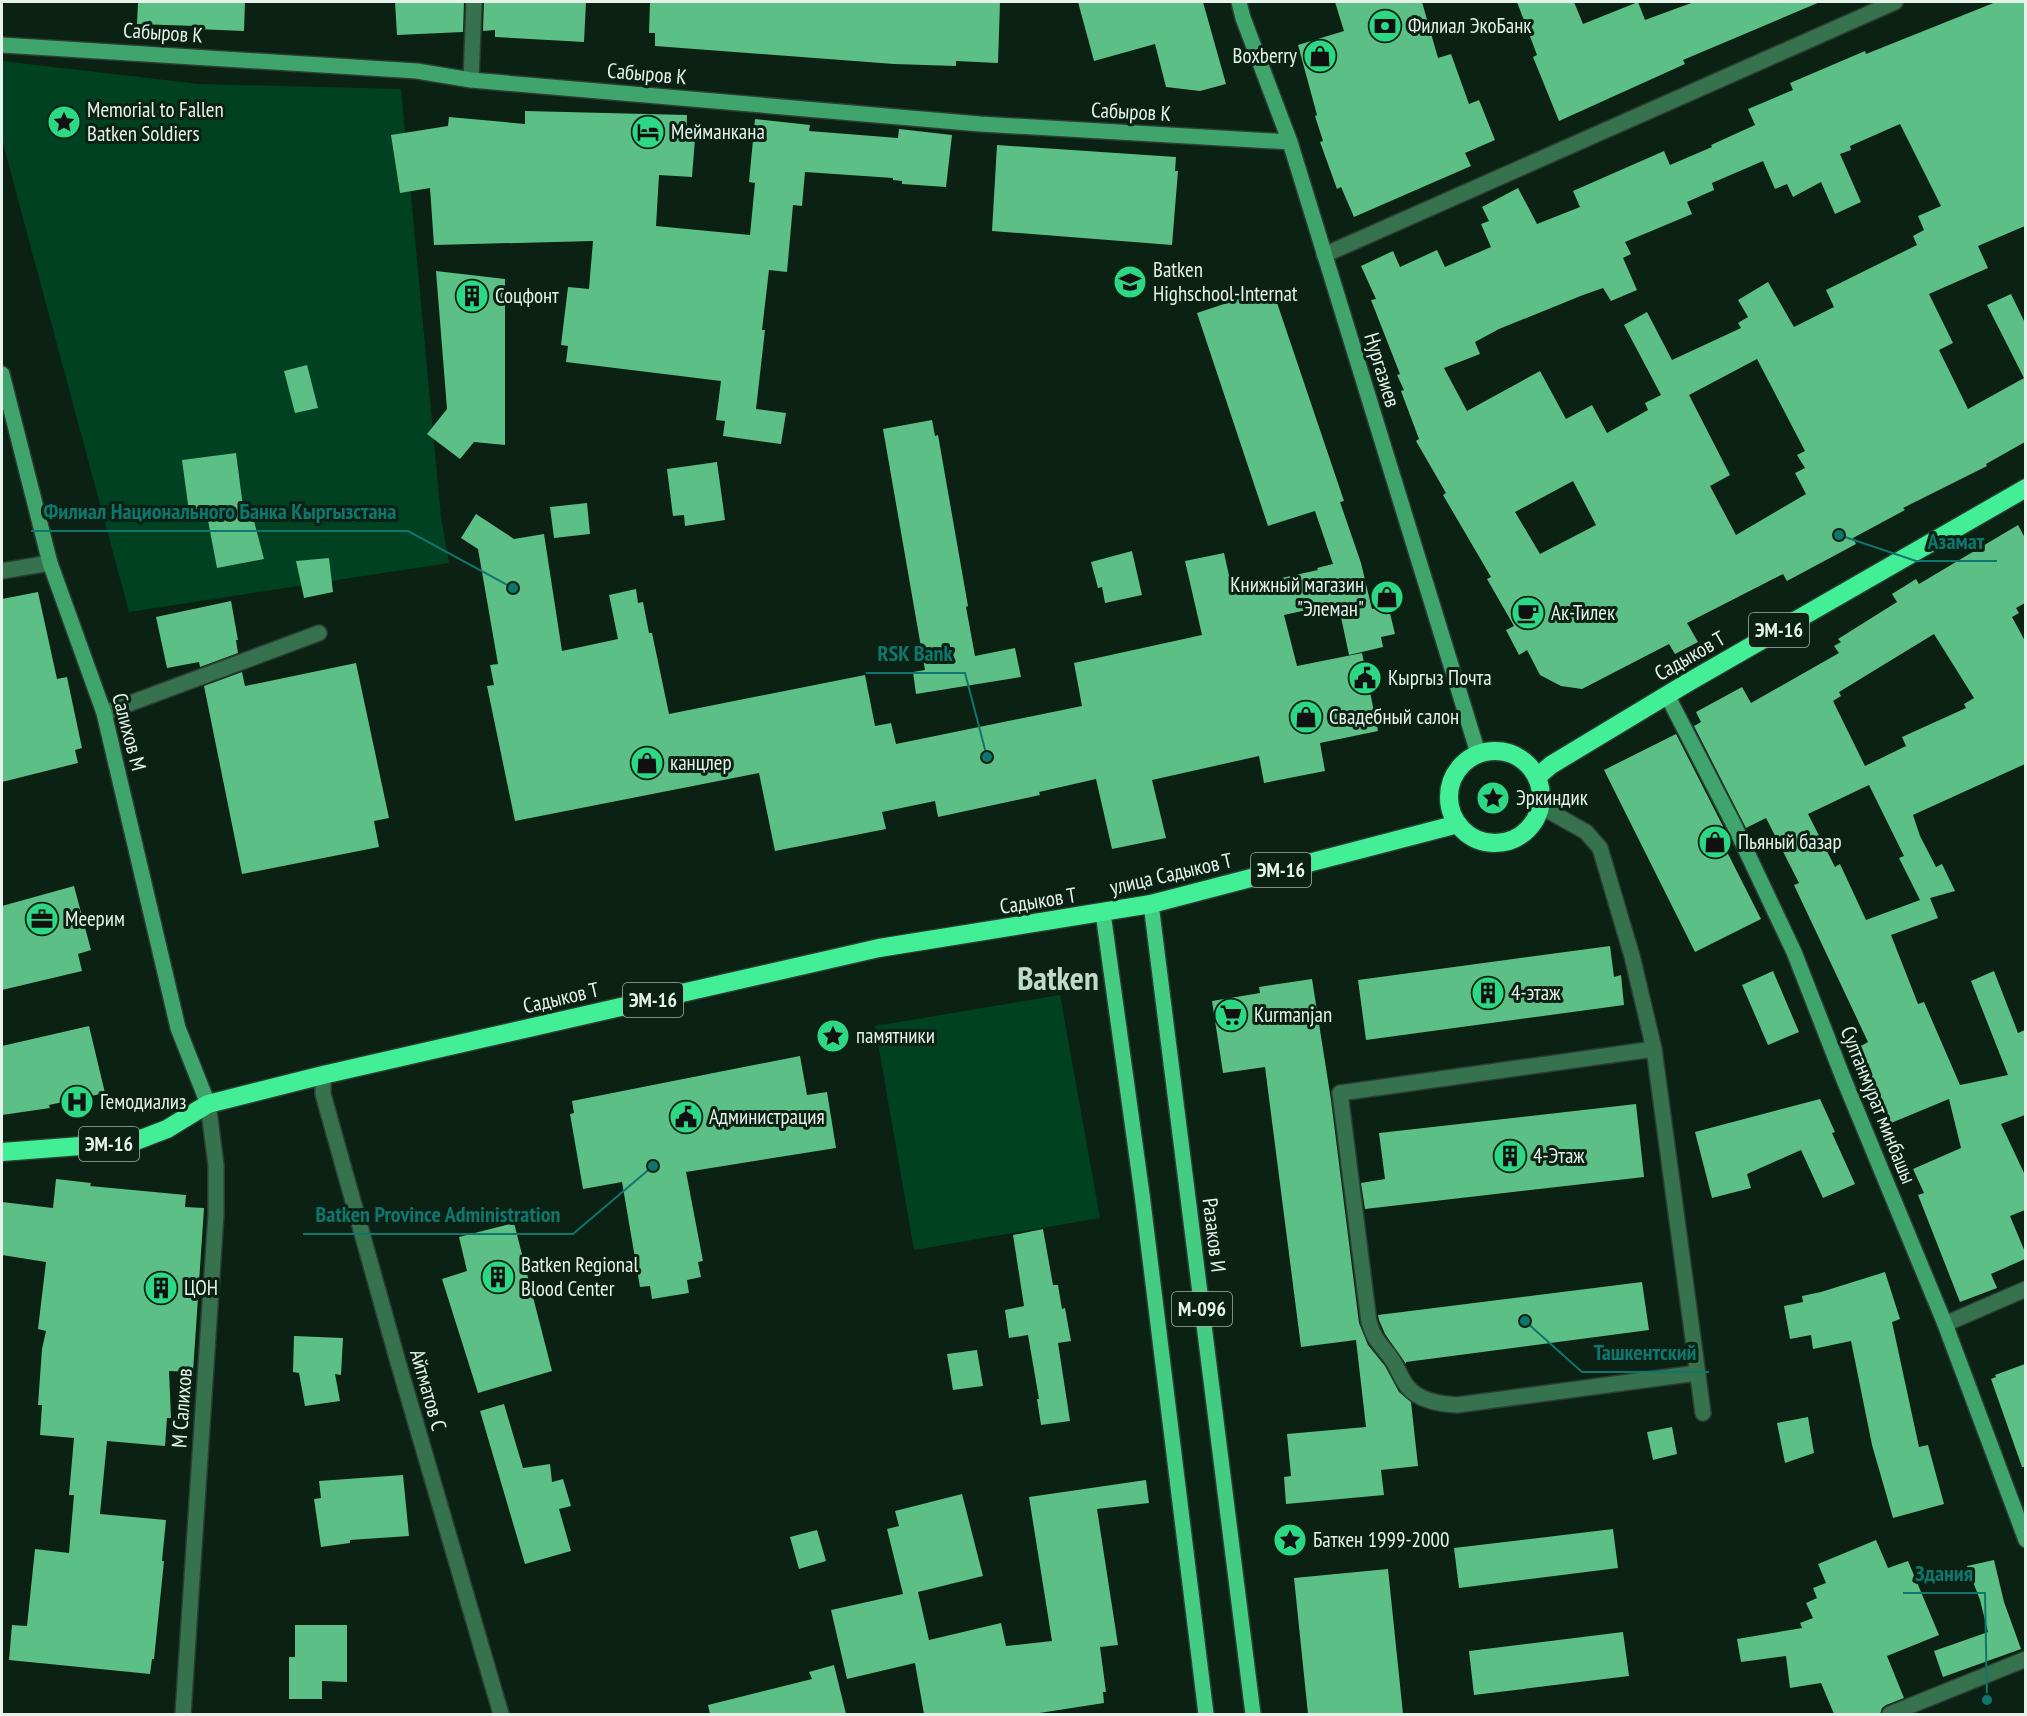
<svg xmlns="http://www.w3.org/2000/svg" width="2027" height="1716" font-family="'PT Sans Narrow',sans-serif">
<rect width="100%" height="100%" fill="#0b2113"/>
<!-- green -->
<path fill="#004122" d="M2,61L199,84L401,89L441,517L449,563L129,612L2,140Z
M1060,995L1100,1218L914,1250L875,1026Z"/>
<!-- building -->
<path fill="#5cbf85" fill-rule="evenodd" d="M138,2H245L244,31L196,29V26L137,24Z
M395,2H464L463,32L397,35Z
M484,2H586L584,42L495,37V30L483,31Z
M650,2H1000L998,63L956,61V66L894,64L655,46V33H649Z
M1078,2H1203L1226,84L1200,91L1166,87L1155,44L1094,61Z
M1335,2H1422L1438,58L1451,54L1469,104L1479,100L1495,140L1465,153L1471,166L1354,217L1341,187L1337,189L1320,142L1323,141L1315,116L1317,115L1298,45L1344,31Z
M1517,2H1574L1583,24L1638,2L1645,20L1694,2H1820L1683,60L1685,64L1559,121L1533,57L1537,55Z
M1996,2H2025V226L1978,246L1988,268L1929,294L1953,343L1939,350L1968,409L2024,378L1987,305L2011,294L2025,323V442L1986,464L1987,466L1903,508L1905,510L1853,538L1856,544L1787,581L1783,574L1687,623L1698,642L1675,654L1669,644L1582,689L1561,686L1540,675L1527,650L1519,655L1506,630L1514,626L1487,579L1491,577L1443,495L1446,493L1416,441L1419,439L1401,391L1404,390L1397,375L1400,374L1371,300L1376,299L1361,266L1393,251L1400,267L1437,250L1445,267L1491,247L1481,224L1489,221L1482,207L1518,188L1537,224L1580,207L1573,191L1664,151L1670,165L1712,147L1711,145L1755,125L1748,109L1793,90L1790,83L1865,51L1866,54ZM1900,124L1941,206L1918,216L1924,230L1913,236L1917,245L1826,290L1834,307L1794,327L1768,282L1738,300L1748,317L1738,323L1741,328L1672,360L1647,312L1624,325L1661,395L1645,403L1648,410L1607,433L1592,405L1566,419L1540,371L1467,411L1444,368L1480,354L1475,342L1499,329L1583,295L1603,288L1611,301L1637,290L1623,258L1631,254L1625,242L1692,214L1687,202L1714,190L1712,183L1763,161L1775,189L1787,184L1793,197L1821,182L1835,214L1861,202L1840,154L1851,150L1850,146ZM1757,359L1805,451L1797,455L1805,468L1795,473L1806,494L1736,535L1710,486L1730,475L1689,395ZM1573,481L1596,525L1540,554L1515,512Z
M525,111L687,115L686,139H695L692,177L659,175L656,226L750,235L755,183L749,182L755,119L810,125L809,131L898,138L899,129L952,135L946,187L902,184V181L893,180V178L805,172L802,206L793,205L787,272L769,270L762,330H765L756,409L786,413L781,444L723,436L725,421L716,420L721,381L566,362L568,346L561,345L568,287L589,289L593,241L434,245L430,188L400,193L391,135L448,126L449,117L525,124Z
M997,145L1176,157L1175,171H1178L1172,245L992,231Z
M436,271L505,279V445L474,442L460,459L427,434L447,409Z
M1272,288L1344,501L1340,502L1361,563L1372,609L1388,605L1395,634L1381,637L1383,647L1349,655L1338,603L1284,615L1297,666L1362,653L1378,731L1320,743L1325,771L1264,783L1259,756L1152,780L1166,838L1112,849L1096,779L1039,792L1040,795L938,817L935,801L882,812L886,829L775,851L759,773L515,821L487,686L494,685L490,665L498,664L478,549L461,538L476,514L514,539L544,534L562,651L618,639L609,595L636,589L638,603L643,602L649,633H652L669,714L865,675L875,726L891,723L896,744L1082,706L1074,663L1202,635L1185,561L1224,553L1232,589L1318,570L1317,568L1333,564L1315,511L1268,526L1197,313Z
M307,365L318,408L295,413L284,371Z
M932,420L935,436L938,435L968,606L966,607L975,656L1015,648L1021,677L916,694L913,672L925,670L883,429Z
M236,453L245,522L254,521L264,559L217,568L206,510L189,512L182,460Z
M717,462L725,520L685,526L684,515L673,516L667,469Z
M587,503L590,534L554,538L550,507Z
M2018,525L2025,538V603L2016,608L2019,613L2012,617L2025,641V764L1913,815L1920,836L1936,867L1942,864L1955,891L1930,898L1938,918L1891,935L1918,1004L1924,1002L1960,1085L2008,1075L1971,981L1994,971L2018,1033L2025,1030V1115L2001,1124L2025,1175V1210L2010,1216L2025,1252V1259L1991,1274L1997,1288L1960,1302L1918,1195L1924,1193L1913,1169L1961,1148L1949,1099L1891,1123L1859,1047L1868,1042L1794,885L1799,883L1766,818L1746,828L1694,726L1701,722L1696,712L1742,687L1751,703L1839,653L1834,646L1841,642L1838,639L1897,602L1892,594L1916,579L1919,584ZM1934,634L1974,698L1964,704L1966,708L1902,737L1906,746L1865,766L1833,701L1841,696L1839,692ZM1869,785L1904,856L1899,858L1920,900L1866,920L1840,864L1835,867L1808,814Z
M1132,551L1142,595L1105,603L1102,587L1098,588L1091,562Z
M329,558L333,592L304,598L296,561Z
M38,592L57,679L67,677L82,748L75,750L78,763L2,782V599Z
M231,601L238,640H236L238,653L200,667L199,662L167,668L156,617Z
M356,663L389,818L374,821L379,847L242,874L204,686L242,672L245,686Z
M1676,734L1729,838L1722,842L1761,919L1695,952L1604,770Z
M74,886L91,950L78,954L82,971L2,990V906Z
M1610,946L1614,977L1621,975L1624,1005L1366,1040L1358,980Z
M1773,971L1799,1032L1768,1045L1742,985Z
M1312,979L1331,1100L1359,1323L1368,1345L1385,1366L1399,1392L1411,1402L1418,1466L1381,1470L1384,1495L1286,1504L1284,1477L1291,1476L1287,1434L1366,1427L1356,1340L1301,1347L1265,1067L1223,1073L1212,1001L1260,993L1259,987Z
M89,1026L105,1093L49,1105L50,1108L2,1115V1046Z
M800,1056L807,1095L827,1092L836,1148L686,1172L703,1261L698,1262L701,1277L687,1280L689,1293L652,1299L650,1286L640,1287L622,1182L583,1189L570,1114L574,1113L572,1101Z
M1820,1099L1835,1132L1832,1133L1855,1184L1823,1198L1801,1150L1747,1174L1751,1188L1712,1198L1695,1132Z
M1636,1104L1644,1177L1365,1209L1361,1183L1385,1179L1379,1133Z
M56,1179L91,1183L90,1186L186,1195L185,1207L204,1208L193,1372L169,1371L171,1418H167L165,1446L107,1441L100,1514L166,1520L162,1561H164L154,1659H152L150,1674L9,1660L12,1625L27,1626L35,1549L69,1553L74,1495H69L74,1438L40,1435L42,1405H38L42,1349L46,1331L38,1329L46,1262L2,1255V1202L53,1208Z
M514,1223L552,1371L478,1393L442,1279L467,1271L459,1237Z
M1043,1229L1053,1285H1058L1062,1309L1065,1308L1071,1341L1058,1343L1070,1421L1041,1425L1037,1399H1039L1028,1335L1009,1338L1005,1310L1024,1306L1013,1235Z
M1885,1272L1900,1319L1892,1322L1919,1447L1928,1445L1944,1504L1893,1518L1872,1445L1851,1341L1813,1349L1811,1335L1790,1339L1784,1306L1803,1302L1802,1296L1821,1292Z
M1642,1282L1649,1330L1406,1362V1364L1385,1334L1379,1320L1378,1315Z
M294,1336L343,1338L341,1375L335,1374L340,1401L305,1406L299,1373L293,1372Z
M977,1350L983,1386L953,1390L947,1354Z
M2025,1364V1467H2022L1991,1379L1996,1377L1995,1375Z
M504,1404L523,1468L550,1464L552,1482L563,1479L571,1506L559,1509L571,1551L525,1564L480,1411Z
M1808,1417L1814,1453L1785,1463L1777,1423Z
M1672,1427L1677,1454L1653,1460L1647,1432Z
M403,1475L409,1536L350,1540V1543L321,1547L314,1499L321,1498L319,1481Z
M1146,1480L1149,1503L1097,1509L1118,1645L1100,1647L1106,1692H1103L1104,1703L1033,1714H924L915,1663L847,1679L831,1610L903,1594L887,1529L899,1526L895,1511L962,1494L983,1576L918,1592L929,1640L1001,1623L1006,1646L1052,1641L1029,1497Z
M1613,1529L1618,1568L1459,1588L1454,1548Z
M817,1530L826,1561L799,1569L790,1537Z
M1876,1540L1888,1568L1908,1561L1939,1635L1887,1656L1904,1698L1886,1705L1882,1708L1880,1714H1834L1821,1683L1790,1688L1786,1656L1741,1662L1737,1639L1802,1628L1800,1623L1813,1618L1806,1603L1817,1598L1813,1588L1826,1583L1818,1564Z
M1994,1560L2004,1602L2021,1649L1943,1677L1934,1651L1988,1632L1980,1600L1967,1566Z
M1388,1569L1403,1714H1308L1294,1578Z
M295,1625H347V1682L322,1681V1699H289V1657H295Z
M1623,1632L1629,1676L1474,1695L1469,1651Z
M834,1665L846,1714H710L708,1705L812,1679L809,1672Z"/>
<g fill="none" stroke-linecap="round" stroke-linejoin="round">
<defs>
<path id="street" d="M471,80L474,2
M1324,255L1895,2
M2,571L50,563
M104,713L319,633
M1540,806L1586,832L1600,848L1632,956L1654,1049L1703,1413
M1654,1049L1340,1093L1369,1322C1375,1343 1382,1344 1393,1361C1398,1369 1401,1378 1407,1386C1418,1401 1440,1404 1457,1405L1697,1373
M323,1075V1094L398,1362L501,1714
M1945,1324L2026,1289
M183,1714L216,1214V1165L208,1104
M1890,1714L2026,1659"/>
<path id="secondary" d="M1239,2L1243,18L1290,142L1478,753
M2,45L417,71L471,80L980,124L1290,142
M2,374L50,563L104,713L178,1028L208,1104
M1667,695L1734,825L1794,952L1844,1080L1945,1324L2026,1540"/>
<path id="primary" d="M1151,904L1253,1714
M1103,913L1142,1194L1206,1714"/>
<path id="highway" d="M1449 797a46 46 0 1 1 92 0a46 46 0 1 1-92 0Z
M1537,777L1551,765L1687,683L2026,488
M2,1152L133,1142L167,1129L208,1104L323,1075L879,948L1151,904L1458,824"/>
</defs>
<!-- street casing -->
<use href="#street" stroke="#2a3e31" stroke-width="18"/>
<!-- secondary casing -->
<use href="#secondary" stroke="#2a3e31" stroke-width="18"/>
<!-- primary casing -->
<use href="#primary" stroke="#2a3e31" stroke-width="18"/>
<!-- highway casing -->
<use href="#highway" stroke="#2a3e31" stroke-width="21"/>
<!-- street -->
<use href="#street" stroke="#37724f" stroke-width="15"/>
<!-- secondary -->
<use href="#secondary" stroke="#40a56c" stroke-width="15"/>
<!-- primary -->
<use href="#primary" stroke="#43cc82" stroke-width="15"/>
<!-- highway -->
<use href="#highway" stroke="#43ef96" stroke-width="18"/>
</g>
<!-- icons -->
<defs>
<symbol id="bank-disc" viewBox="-11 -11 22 22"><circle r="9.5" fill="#2cd884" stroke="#0b2113"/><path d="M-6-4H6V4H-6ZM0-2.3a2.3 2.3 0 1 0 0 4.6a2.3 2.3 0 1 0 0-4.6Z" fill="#111"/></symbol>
<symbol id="shop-disc" viewBox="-11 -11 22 22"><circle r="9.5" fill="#2cd884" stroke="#0b2113"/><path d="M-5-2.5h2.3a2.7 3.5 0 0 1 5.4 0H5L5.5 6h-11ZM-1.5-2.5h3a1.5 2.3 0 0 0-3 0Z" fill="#111"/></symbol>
<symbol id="sight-disc" viewBox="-11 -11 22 22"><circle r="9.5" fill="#2cd884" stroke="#0b2113"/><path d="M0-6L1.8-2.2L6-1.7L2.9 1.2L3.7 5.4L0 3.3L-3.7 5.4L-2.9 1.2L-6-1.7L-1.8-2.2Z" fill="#111"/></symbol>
<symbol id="hotel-disc" viewBox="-11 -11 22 22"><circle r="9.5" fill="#2cd884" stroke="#0b2113"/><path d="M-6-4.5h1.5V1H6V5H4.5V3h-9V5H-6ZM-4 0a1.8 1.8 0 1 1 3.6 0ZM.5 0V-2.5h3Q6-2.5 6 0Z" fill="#111"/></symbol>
<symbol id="school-disc" viewBox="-11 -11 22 22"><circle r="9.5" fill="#2cd884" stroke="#0b2113"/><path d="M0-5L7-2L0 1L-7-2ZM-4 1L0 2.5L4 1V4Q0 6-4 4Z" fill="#111"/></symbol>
<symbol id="building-disc" viewBox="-11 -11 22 22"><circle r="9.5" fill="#2cd884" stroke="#0b2113"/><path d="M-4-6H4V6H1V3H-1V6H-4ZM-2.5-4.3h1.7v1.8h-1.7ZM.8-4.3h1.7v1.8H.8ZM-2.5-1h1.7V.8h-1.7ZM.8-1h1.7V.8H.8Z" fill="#111"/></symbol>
<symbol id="cafe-disc" viewBox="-11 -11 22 22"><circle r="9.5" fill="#2cd884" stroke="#0b2113"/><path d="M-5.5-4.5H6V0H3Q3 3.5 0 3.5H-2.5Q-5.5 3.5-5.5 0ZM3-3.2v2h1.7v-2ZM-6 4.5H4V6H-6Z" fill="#111"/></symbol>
<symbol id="civic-disc" viewBox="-11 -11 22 22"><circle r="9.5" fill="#2cd884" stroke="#0b2113"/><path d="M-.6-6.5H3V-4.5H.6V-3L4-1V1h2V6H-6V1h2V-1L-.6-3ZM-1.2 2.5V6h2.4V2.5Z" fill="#111"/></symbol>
<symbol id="office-disc" viewBox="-11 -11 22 22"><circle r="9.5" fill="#2cd884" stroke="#0b2113"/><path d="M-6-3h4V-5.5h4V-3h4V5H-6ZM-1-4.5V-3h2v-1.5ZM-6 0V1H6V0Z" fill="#111"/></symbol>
<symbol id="supermarket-disc" viewBox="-11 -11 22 22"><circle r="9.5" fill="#2cd884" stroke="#0b2113"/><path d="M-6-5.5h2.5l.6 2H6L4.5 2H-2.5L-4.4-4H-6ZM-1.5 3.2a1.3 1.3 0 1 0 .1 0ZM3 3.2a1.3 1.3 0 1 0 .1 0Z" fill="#111"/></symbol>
<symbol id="hospital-disc" viewBox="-11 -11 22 22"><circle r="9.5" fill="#2cd884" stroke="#0b2113"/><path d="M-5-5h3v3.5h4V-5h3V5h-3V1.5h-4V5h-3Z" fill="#111"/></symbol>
</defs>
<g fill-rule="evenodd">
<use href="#bank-disc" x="1366" y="7" width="38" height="38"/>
<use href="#shop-disc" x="1301" y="37" width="38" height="38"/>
<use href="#sight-disc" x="45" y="103" width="38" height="38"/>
<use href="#hotel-disc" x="629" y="113" width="38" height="38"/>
<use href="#school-disc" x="1111" y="263" width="38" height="38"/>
<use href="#building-disc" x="453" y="277" width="38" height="38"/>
<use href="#shop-disc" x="1368" y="578" width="38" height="38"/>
<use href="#cafe-disc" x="1509" y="594" width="38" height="38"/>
<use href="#civic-disc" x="1346" y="659" width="38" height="38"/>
<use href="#shop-disc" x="1287" y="698" width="38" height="38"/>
<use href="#shop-disc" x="628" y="744" width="38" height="38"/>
<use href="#sight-disc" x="1474" y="779" width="38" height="38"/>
<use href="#shop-disc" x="1696" y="823" width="38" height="38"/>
<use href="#office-disc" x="23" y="900" width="38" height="38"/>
<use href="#building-disc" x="1469" y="974" width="38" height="38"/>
<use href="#supermarket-disc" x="1212" y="996" width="38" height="38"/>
<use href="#sight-disc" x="814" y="1017" width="38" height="38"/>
<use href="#hospital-disc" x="58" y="1083" width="38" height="38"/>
<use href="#civic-disc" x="667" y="1098" width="38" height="38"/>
<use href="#building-disc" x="1491" y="1137" width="38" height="38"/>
<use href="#building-disc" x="479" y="1258" width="38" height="38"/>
<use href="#building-disc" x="142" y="1269" width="38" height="38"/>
<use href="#sight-disc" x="1271" y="1521" width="38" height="38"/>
</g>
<g text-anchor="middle" stroke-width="6" stroke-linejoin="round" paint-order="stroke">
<!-- shield labels -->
<g fill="#0b2113" stroke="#a4b4aa" stroke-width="1.5">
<rect x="1749" y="613" width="60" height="34" rx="4.5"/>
<rect x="1251" y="853" width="60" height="34" rx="4.5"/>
<rect x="623" y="983" width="60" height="34" rx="4.5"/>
<rect x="79" y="1127" width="60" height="34" rx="4.5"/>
<rect x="1172" y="1292" width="60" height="34" rx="4.5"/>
</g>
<g font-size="20" font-weight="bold" fill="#e6f3ea">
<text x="1779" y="637">ЭМ-16</text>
<text x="1281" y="877">ЭМ-16</text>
<text x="653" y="1007">ЭМ-16</text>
<text x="109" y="1151">ЭМ-16</text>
<text x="1202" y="1316">М-096</text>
</g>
<!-- poi labels -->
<g font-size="21" fill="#e6f3ea" stroke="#0b2113" text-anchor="start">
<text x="1408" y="33">Филиал ЭкоБанк</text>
<text x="1297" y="63" text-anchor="end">Boxberry</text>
<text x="87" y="117">Memorial to Fallen<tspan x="87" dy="24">Batken Soldiers</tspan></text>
<text x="671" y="139">Мейманкана</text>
<text x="1153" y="277">Batken<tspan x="1153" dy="24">Highschool-Internat</tspan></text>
<text x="495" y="303">Соцфонт</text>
<text x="1364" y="592" text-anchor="end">Книжный магазин<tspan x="1364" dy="24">"Элеман"</tspan></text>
<text x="1551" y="620">Ак-Тилек</text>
<text x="1388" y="685">Кыргыз Почта</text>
<text x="1329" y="724">Cвадебный салон</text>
<text x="670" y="770">канцлер</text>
<text x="1516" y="805">Эркиндик</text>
<text x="1738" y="849">Пьяный базар</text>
<text x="65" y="926">Меерим</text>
<text x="1511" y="1000">4-этаж</text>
<text x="1254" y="1022">Kurmanjan</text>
<text x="856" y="1043">памятники</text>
<text x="100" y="1109">Гемодиализ</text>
<text x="709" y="1124">Администрация</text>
<text x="1533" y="1163">4-Этаж</text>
<text x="521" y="1272">Batken Regional<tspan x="521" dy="24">Blood Center</tspan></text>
<text x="184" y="1295">ЦОН</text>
<text x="1313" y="1547">Баткен 1999-2000</text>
</g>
<!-- street labels -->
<g font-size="21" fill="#e6f3ea" stroke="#0b2113">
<text transform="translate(163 33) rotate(4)" y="7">Сабыров К</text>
<text transform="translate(647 74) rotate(5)" y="7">Сабыров К</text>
<text transform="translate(1131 112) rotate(3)" y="7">Сабыров К</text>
<text transform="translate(1382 370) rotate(73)" y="7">Нургазиев</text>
<text transform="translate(1690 656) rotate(-30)" y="7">Садыков Т</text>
<text transform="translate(129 732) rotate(75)" y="7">Салихов М</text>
<text transform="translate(1171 874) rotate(-13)" y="7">улица Садыков Т</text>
<text transform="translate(1038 901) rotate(-9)" y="7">Садыков Т</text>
<text transform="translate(561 998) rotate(-13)" y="7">Садыков Т</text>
<text transform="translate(1878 1105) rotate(68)" y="7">Султанмурат минбашы</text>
<text transform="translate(1214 1235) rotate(83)" y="7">Разаков И</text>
<text transform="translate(428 1390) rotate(74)" y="7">Айтматов С</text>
<text transform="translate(182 1408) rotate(-86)" y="7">М Салихов</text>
</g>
<!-- town labels -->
<g font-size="33" font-weight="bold" fill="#bfdac8" stroke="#0b2113">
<text x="1058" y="990">Batken</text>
</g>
</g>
<!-- callouts -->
<path fill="none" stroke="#0f766e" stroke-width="2" d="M513 588L408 531H31M1839 535L1916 561H1997M987 757L965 673H866M653 1166L573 1234H303M1525 1321L1582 1372H1709M1987 1700L1985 1593H1903"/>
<g fill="#0f766e" stroke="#0b2113" stroke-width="2">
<circle cx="513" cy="588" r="6"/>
<circle cx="1839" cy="535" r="6"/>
<circle cx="987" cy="757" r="6"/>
<circle cx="653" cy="1166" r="6"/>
<circle cx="1525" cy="1321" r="6"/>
<circle cx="1987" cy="1700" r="6"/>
</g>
<g font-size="22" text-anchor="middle" font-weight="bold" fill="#0f766e" stroke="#0b2113" stroke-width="6" stroke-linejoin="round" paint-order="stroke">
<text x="220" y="519">Филиал Национального Банка Кыргызстана</text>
<text x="1956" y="549">Азамат</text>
<text x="915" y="661">RSK Bank</text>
<text x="438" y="1222">Batken Province Administration</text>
<text x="1645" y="1360">Ташкентский</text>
<text x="1944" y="1581">Здания</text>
</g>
<!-- border -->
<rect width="2027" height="1716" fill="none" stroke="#e6f3ea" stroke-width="6"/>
</svg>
